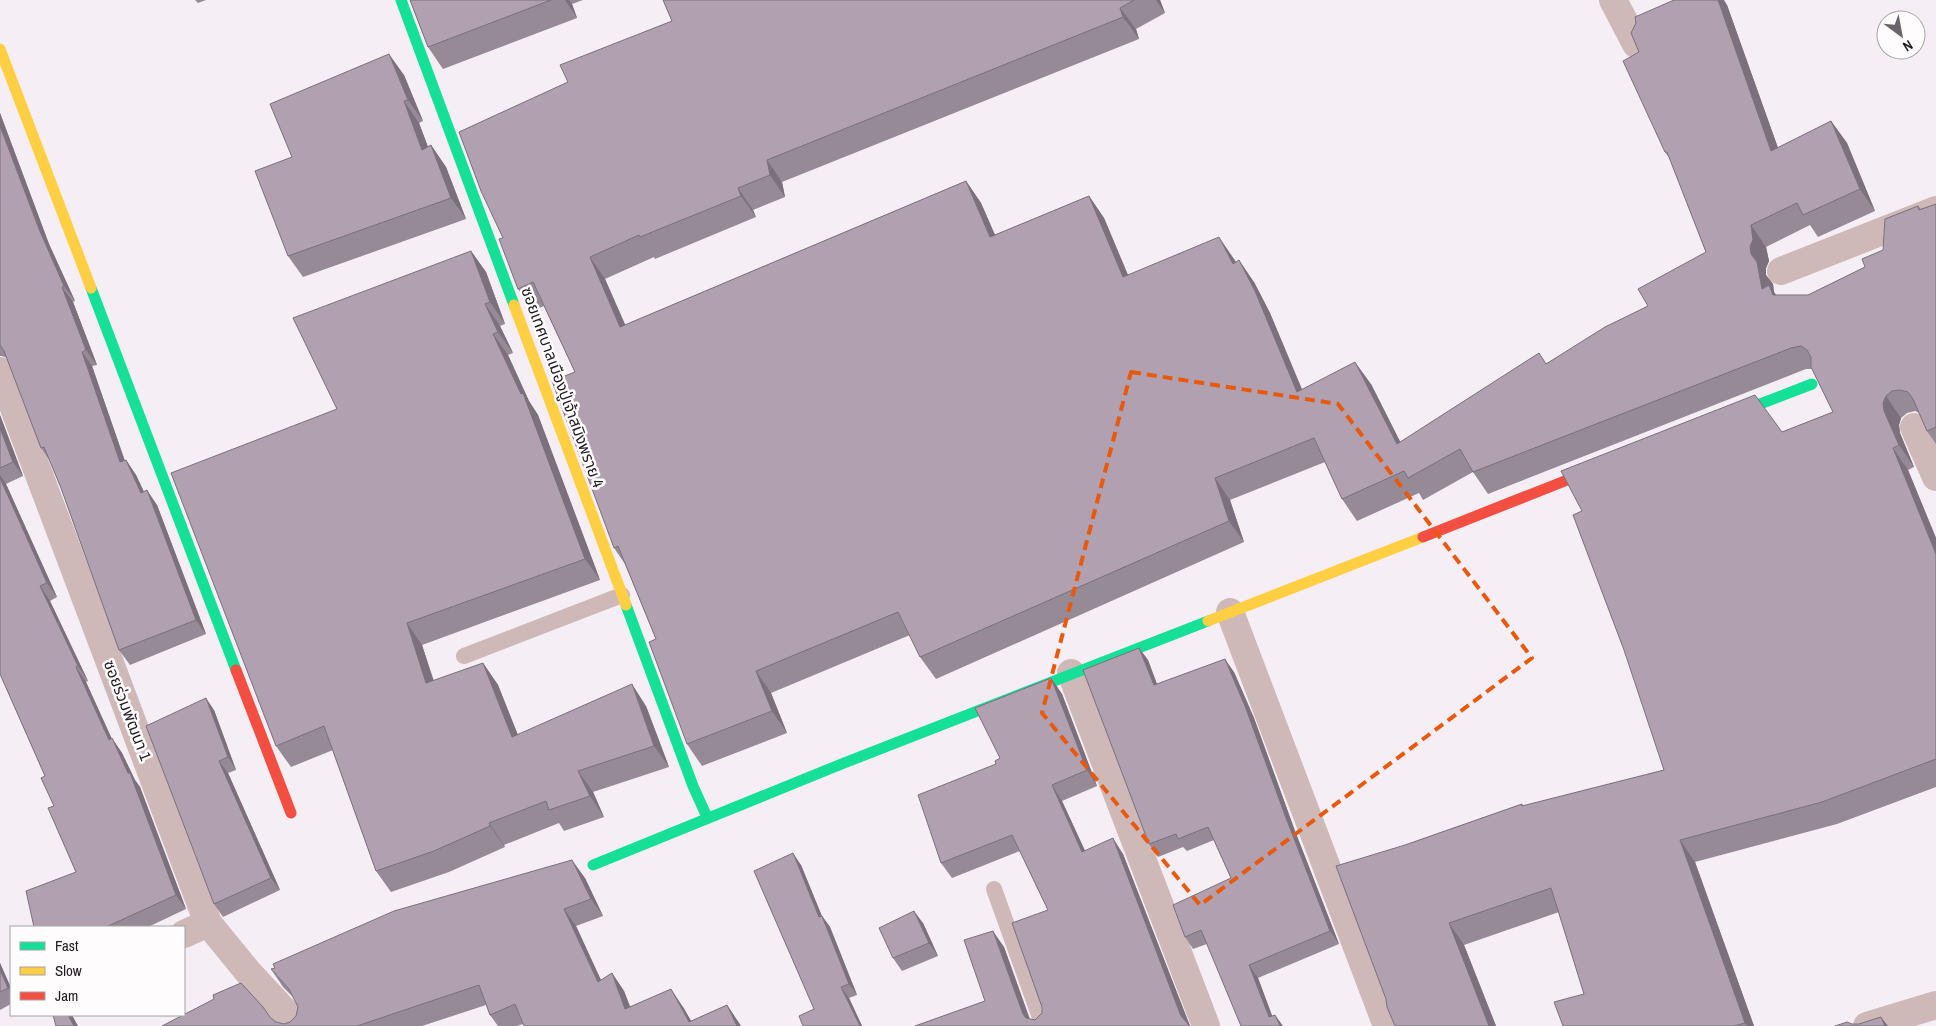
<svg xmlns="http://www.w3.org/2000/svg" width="1936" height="1026" font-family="'Archivo Narrow','Noto Sans Thai',sans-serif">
<rect width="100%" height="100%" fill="#f5eef4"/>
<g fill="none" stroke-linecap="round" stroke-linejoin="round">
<!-- lane -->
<path stroke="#ceb8b8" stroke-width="16" d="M464,656L622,595
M994,889L1043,1026"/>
<!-- street -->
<path stroke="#ceb8b8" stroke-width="28" d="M1613,0L1636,44
M1781,271L1936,210
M0,371L208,923L248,972L288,1015L295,1026
M1914,427L1936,477
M1230,612L1387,1026
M1071,673L1206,1026
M184,934L208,923
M1867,1026L1936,1005"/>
<!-- fast -->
<path stroke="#16e098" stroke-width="11" d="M401,0L514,305
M91,288L236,670
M1726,417L1812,384
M626,605L693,786L707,817
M593,865L844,763L1208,621"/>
<!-- slow -->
<path stroke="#ffcf43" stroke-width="11" d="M0,49L91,288
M514,305L626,605
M1208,621L1423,537"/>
<!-- jam -->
<path stroke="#f24e42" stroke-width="11" d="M1423,537L1600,467
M236,670L291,813"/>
</g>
<!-- wall -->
<path fill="#978a97" d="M195,0H206L198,3Z
M410,0H583L572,4L577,18L443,69L428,47Z
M663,0H1160L1165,13L1136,29L1139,39L782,182L785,197L753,210L756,217L655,259L654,257L605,279L625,325L966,181L981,203L995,235L1089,196L1104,218L1128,275L1234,259L1236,262L1254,282L1270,313L1302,389L1371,384L1400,442L1547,363L1648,306L1706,252L1670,159L1665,152L1727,5L1778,148L1831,121L1847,143L1875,211L1818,237L1810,225L1766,247L1769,261L1766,268V275L1773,284L1774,292L1776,295H1808L1865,267L1883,250L1918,206L1921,209L1936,204V444L1927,431L1919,413L1915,411L1907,413L1901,418L1899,425L1900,433L1914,467L1908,470L1936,538V787L1837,824L1695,862L1754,1026H1563L1584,994L1559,912L1464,945L1496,1026H1395L1405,845L1522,804L1523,806L1664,770L1782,432L1833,412L1812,369H1806L1488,494L1473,472L1423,500L1419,493L1357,521L1342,499L1325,462L1230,500L1244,542L936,679L920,657L910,635L771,693L787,733L702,766L687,744L656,639L625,564L614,548L575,372L544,306L533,311L518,289L503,238L568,82L672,21Z
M404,75L423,121L419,123L428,147L431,145L446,167L466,219L303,277L288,256L292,157Z
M0,113L49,244L75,301L73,302L97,365L92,366L125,461L126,460L136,475L144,492L157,505L206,634L130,665L119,650L61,488L50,461L41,448L7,358L2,356H0Z
M471,251L486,272L505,324L500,326L513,353L508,355L529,401L538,415L600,580L422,645L434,681L483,663L498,685L518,735L646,706L669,767L593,792L604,817L564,831L559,823L504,845L505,847L449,872L391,892L376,871L333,750L291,767L276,746L337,409Z
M0,415L23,476L6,484L57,597L50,601L88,681L86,682L112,739L122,753L135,780L140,787L186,909L148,927H34L76,872L54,806L45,776L0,674Z
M1139,648L1148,660L1157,684L1234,672L1254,718L1295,831L1339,944L1258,978L1272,1016L1280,1026L1207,944L1193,949L1185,937L1231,878L1214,840L1187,851L1183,847L1158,857L1149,844Z
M1051,678L1062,694L1097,786L1062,801L1085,851L1123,854L1190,1026H915L985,1001L1004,947L1030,1019L1035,1020L1042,1013L1048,910L1020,851L952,878L941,863L996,764L1000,758Z
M214,710L236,770L228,773L280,890L223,917L214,904Z
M801,865L822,916L830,927L857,995L849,998L862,1026H803L814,1009Z
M585,878L603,916L576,926L601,980L612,973L624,991L630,1006L683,1007L691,1021L727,1005L741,1026H524L523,1024L517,1026H498L490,1015L486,1005L422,1026H162L263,1007L271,1018L276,1022L284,1024L290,1022L296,1016L298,1007L294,998L283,987L271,969Z
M923,923L938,956L902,971L893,958Z
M0,963L11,988V1004L0,1010Z"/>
<!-- shaded-wall -->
<path fill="#7b707b" d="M565,0H569L572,4L577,18Z
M1156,0H1160L1165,13Z
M1718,0H1724L1727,5L1787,173L1771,151Z
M1120,8L1136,29L1139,39L1123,17Z
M389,54L404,75L423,121L408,100Z
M404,101L419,123L437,171L422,150Z
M0,113L49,244L75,301L64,286L39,229L0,126Z
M1831,121L1847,143L1875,211L1860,189Z
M431,145L446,167L466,219L451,198Z
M767,160L782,182L785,197L770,175Z
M966,181L981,203L1005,258L990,237Z
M738,188L753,210L756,217L741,196Z
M1089,196L1104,218L1138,299L1123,277Z
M1751,225L1766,247L1769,261L1766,268V275L1773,284L1774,292L1784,307L1762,289L1751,254Z
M1219,237L1234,259L1248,286L1233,264Z
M471,251L486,272L505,324L490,302Z
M590,257L605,279L636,349L620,327Z
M1239,260L1254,282L1270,313L1312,414L1297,392Z
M62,287L73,302L97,365L86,350Z
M485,304L500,326L513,353L498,332Z
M493,334L508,355L529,401L538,415L600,580L585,559L521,394Z
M82,352L92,366L130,476L120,462Z
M1355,362L1371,384L1412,465L1397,444Z
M1886,396L1901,418L1899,425L1900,433L1914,467L1899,445L1884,411L1883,403Z
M0,415L23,476L13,462L0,428Z
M1893,448L1908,470L1936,538V554Z
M126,460L136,475L151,507L141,493Z
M0,475L6,484L57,597L47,583L0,478Z
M1215,478L1230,500L1244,542L1229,521Z
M147,490L157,505L206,634L196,620Z
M40,586L50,601L88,681L78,666Z
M407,623L422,645L441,705L426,683Z
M1139,648L1148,660L1162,698L1154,685Z
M1225,659L1234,672L1254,718L1295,831L1339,944L1330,931Z
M483,663L498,685L527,758L512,737Z
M76,667L86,682L119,755L109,740Z
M756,671L771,693L787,733L772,711Z
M1051,678L1062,694L1097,786L1087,770Z
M632,684L646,706L669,767L654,746Z
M206,698L214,710L236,770L228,757Z
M112,738L122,753L135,780L140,787L186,909L176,895L128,773Z
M219,761L228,773L280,890L271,878Z
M578,771L593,792L604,817L590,796Z
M1052,785L1062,801L1093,868L1082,852Z
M489,823L504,845L505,847L490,826Z
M1113,838L1123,854L1190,1026H1188L1181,1016Z
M1680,840L1695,862L1754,1026H1747L1745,1023Z
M793,853L801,865L827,929L819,917Z
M572,860L585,878L603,916L591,899Z
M564,909L576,926L610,1000L598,982Z
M914,911L923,923L938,956L929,943Z
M822,916L830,927L857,995L849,984Z
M1449,923L1464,945L1496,1026H1489Z
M993,931L1004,947L1032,1026L1023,1014Z
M0,963L11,988V992L8,988L0,970Z
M1249,965L1258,978L1276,1026L1269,1017Z
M612,973L624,991L637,1026L625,1009Z
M841,987L849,998L862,1026H860Z
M671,989L683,1007L694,1026L689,1022Z
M727,1005L741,1026H737Z
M68,1015H72L78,1026H74Z
M1275,1015L1283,1026H1280Z
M1881,1017L1888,1026H1885Z"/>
<!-- building -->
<path fill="#b0a0b0" stroke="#7b707b" d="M410,0H551L428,47Z
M663,0H1134L1120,8L1123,17L767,160L770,175L738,188L741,196L640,237L639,235L590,257L620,327L966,181L990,237L1089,196L1123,277L1219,237L1233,264L1239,260L1255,291L1297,392L1355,362L1397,444L1539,353L1546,364L1605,327L1648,306L1638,289L1706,252L1667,152H1665L1623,61L1639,52L1631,33L1636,23L1635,17L1674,0H1718L1771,151L1831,121L1860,189L1803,215L1797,203L1751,225L1753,240L1750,246L1751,254L1757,262L1762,289L1769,285L1773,295H1808L1865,267L1862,259L1883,250L1885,219L1918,206L1919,210L1936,204V427L1927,431L1913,399L1908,392L1900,390L1892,391L1886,396L1883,403L1884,411L1899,445L1893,448L1936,554V759L1822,802L1680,840L1745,1023L1734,1026H1563L1554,1002L1584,994L1551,888L1449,923L1489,1026H1395L1387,1007L1386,999L1336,866L1405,845L1522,804V806L1664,770L1624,650L1573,515L1582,511L1561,471L1755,395L1782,432L1833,412L1811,367V357L1807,350L1801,346L1791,348L1473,472L1460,449L1408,478L1404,471L1342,499L1314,438L1215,478L1229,521L920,657L898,612L756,671L772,711L687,744L649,642L656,639L618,546L614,548L552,381L575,372L533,282L518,289L499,239L503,238L481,191L459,132L568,82L560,65L672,21Z
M389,54L408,100L404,101L422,150L431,145L451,198L288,256L255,171L292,157L270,104Z
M0,126L39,229L64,286L62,287L86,350L82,352L120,462L126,460L141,493L147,490L196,620L119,650L61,488L44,447L41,448L4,351L0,345Z
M471,251L490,302L485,304L498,332L493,334L521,394L523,393L585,559L407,623L426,683L483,663L512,737L632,684L654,746L578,771L590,796L549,810L546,801L489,823L490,826L434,851L376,871L324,726L276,746L171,473L337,409L293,318Z
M0,428L13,462L0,468Z
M0,478L47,583L40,586L78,666L76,667L109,740L112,738L128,773H130L176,895L106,927H34L26,891L76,872L48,808L54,806L41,778L45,776L0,674Z
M1139,648L1154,685L1225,659L1245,706L1286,818L1330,931L1249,965L1269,1017L1275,1015L1280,1026H1241L1201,930L1185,937L1173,905L1231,878L1208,827L1178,839L1176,834L1149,844L1083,670Z
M1051,678L1087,770L1052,785L1082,852L1113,838L1181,1016L1188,1024L1189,1026H915L985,1001L964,940L993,931L1023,1014L1026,1018L1035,1020L1042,1013V1007L1012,923L1048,910L1012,835L941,863L918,795L996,764L995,761L1000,758L975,708Z
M206,698L228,757L219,761L271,878L214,904L146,726Z
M793,853L819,917L822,916L849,984L841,987L860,1026H803L799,1016L814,1009L754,871Z
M572,860L591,899L564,909L598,982L612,973L625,1009L671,989L689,1022L727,1005L737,1026H524L515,1004L490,1015L479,985L357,1026H162L214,999L213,995L241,983L263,1007L270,1017L276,1022L284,1024L290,1022L296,1016L298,1007L289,989L271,969L275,968L273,964L394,911Z
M914,911L929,943L893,958L879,928Z
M0,970L8,988L0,992Z
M53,1015H68L74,1026H56Z
M1881,1017L1885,1026H1835L1847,1022L1852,1024H1859Z"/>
<!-- marked area -->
<path fill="none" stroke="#e8590c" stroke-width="4" stroke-dasharray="10 6" stroke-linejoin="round" d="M1131,372L1338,404L1532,658L1200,905L1042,713Z"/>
<g text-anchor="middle" stroke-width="5" stroke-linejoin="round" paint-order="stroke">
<!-- street labels -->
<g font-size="16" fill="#1f1b1f" stroke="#fffcfe">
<text transform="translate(563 387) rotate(70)" y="6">ซอยเทศบาลเมืองปู่เจ้าสมิงพราย 4</text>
<text transform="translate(128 710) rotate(69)" y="6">ซอยร่วมพัฒนา 1</text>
</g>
</g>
<!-- legend -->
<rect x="10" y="926" width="175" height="90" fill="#fffcfe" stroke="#a5a2a5"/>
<rect x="20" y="942" width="25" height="8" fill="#16e098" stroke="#a5a2a5"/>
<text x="55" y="951" font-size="15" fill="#1f1b1f">Fast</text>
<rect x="20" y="967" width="25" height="8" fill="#ffcf43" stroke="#a5a2a5"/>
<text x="55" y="976" font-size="15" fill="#1f1b1f">Slow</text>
<rect x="20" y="992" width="25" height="8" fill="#f24e42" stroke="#a5a2a5"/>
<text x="55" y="1001" font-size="15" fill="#1f1b1f">Jam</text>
<!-- north arrow -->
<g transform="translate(1901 35) rotate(148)"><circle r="24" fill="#fffcfe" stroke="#a5a2a5"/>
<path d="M0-4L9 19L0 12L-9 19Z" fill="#6a656a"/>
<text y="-8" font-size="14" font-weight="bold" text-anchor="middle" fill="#1f1b1f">N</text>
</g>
</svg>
